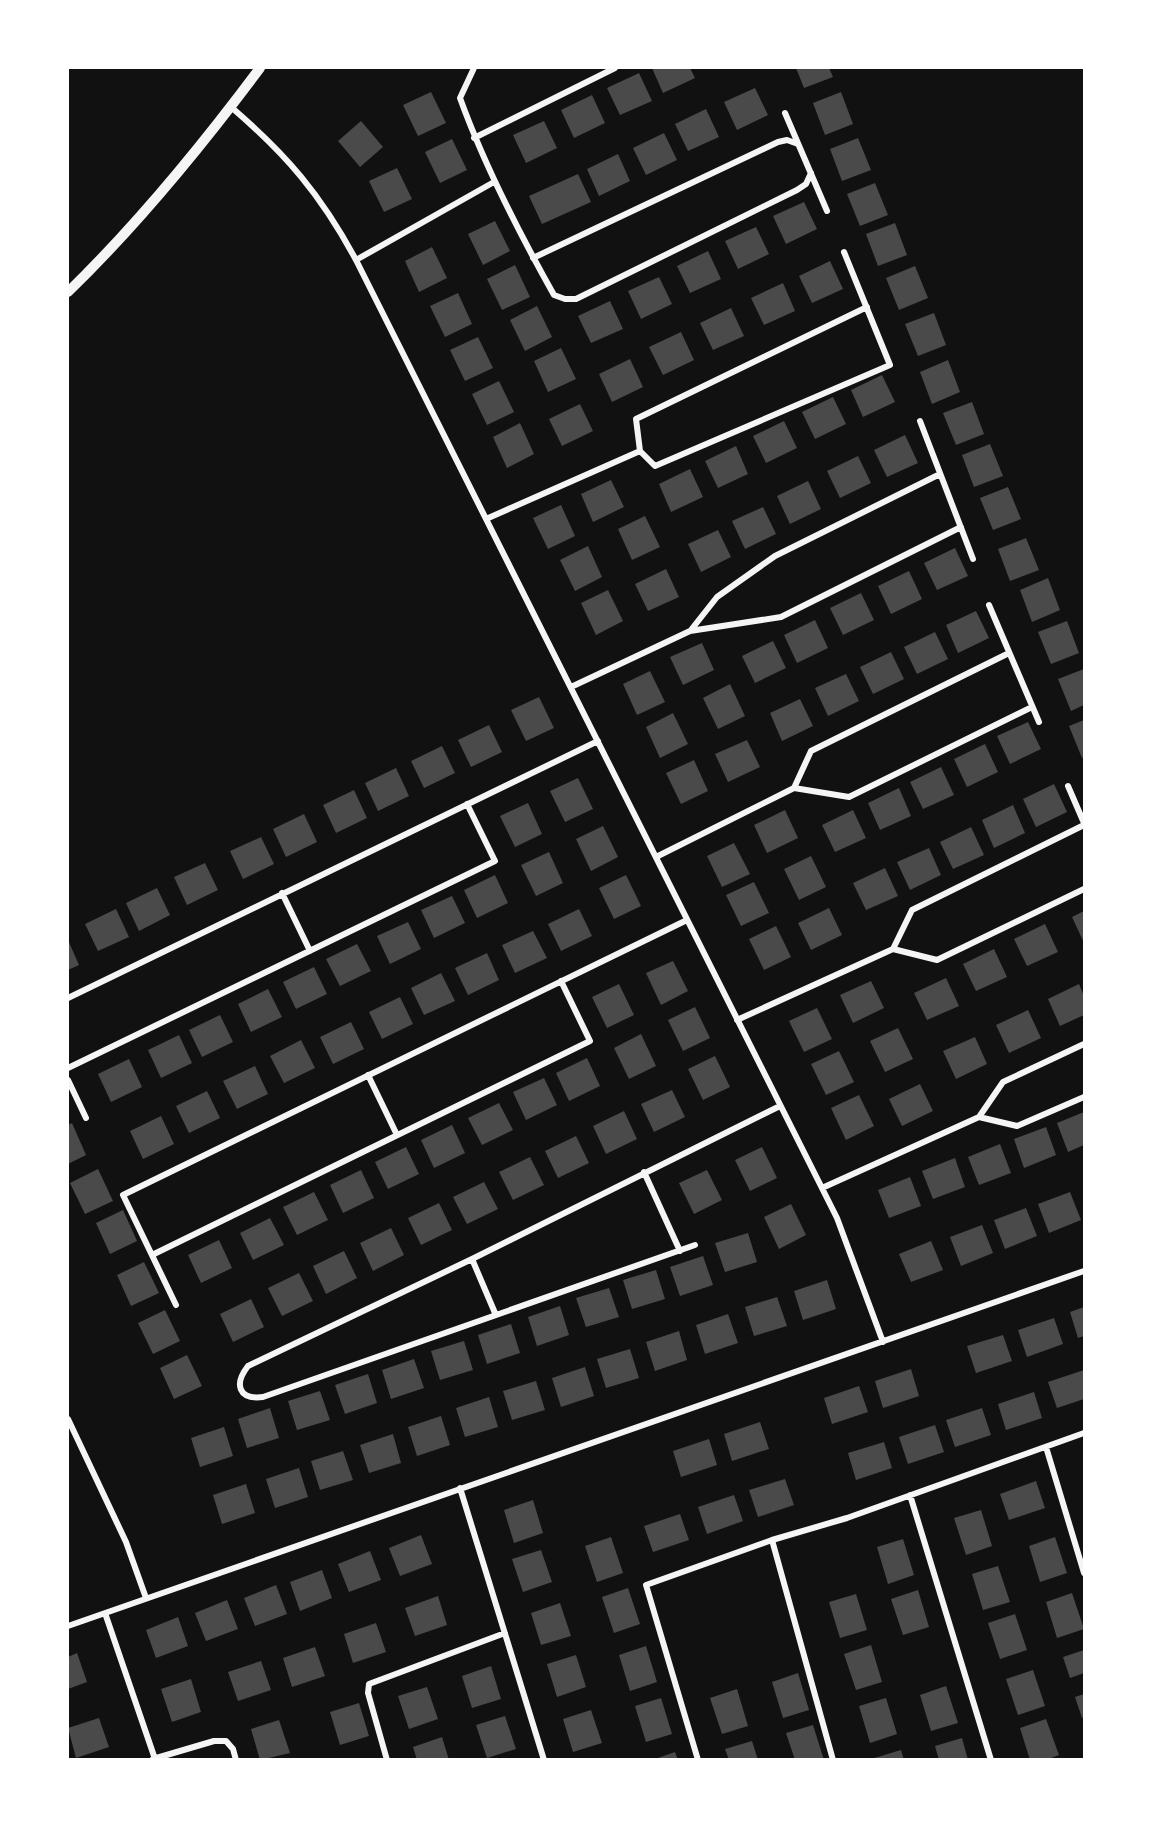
<svg xmlns="http://www.w3.org/2000/svg" width="1152" height="1827" font-family="Overpass,sans-serif">
<rect width="100%" height="100%" fill="#111"/>
<!-- building -->
<path fill="#4a4a4a" d="M652,68H690L695,78L663,93Z
M796,68H829L833,77L804,88Z
M639,73L652,101L620,115L607,88Z
M755,88L768,115L737,130L724,102Z
M431,92L446,123L418,136L403,105Z
M841,92L853,124L825,135L813,103Z
M592,95L605,123L574,138L561,110Z
M706,109L719,137L688,151L675,124Z
M361,121L383,147L360,167L338,141Z
M544,121L557,148L526,163L513,135Z
M664,133L677,160L646,175L633,148Z
M858,138L871,170L842,181L830,149Z
M452,139L467,170L440,183L425,152Z
M618,154L630,181L599,196L587,169Z
M397,168L412,199L384,212L369,181Z
M578,174L591,202L542,224L529,196Z
M875,183L888,215L860,226L847,194Z
M804,202L817,229L786,244L773,216Z
M495,221L510,251L483,265L468,234Z
M895,223L907,255L878,266L866,234Z
M756,227L769,254L738,269L725,241Z
M432,247L447,278L419,292L405,261Z
M708,251L721,279L690,293L677,266Z
M830,261L843,289L812,303L799,276Z
M515,265L530,297L502,310L487,279Z
M915,266L928,298L899,310L886,278Z
M659,277L672,304L641,319L628,291Z
M783,283L795,311L764,325L751,298Z
M458,293L472,324L445,337L430,306Z
M610,301L623,329L591,343L578,316Z
M537,306L552,337L525,351L510,320Z
M731,308L744,336L713,350L700,323Z
M934,313L946,345L918,356L905,324Z
M681,332L694,360L663,375L649,347Z
M478,337L493,368L465,381L450,350Z
M561,348L576,379L548,392L534,361Z
M630,359L643,387L612,402L599,374Z
M948,360L960,392L932,404L920,372Z
M882,375L895,402L863,417L851,390Z
M499,381L514,412L487,425L472,394Z
M833,397L846,424L815,439L802,412Z
M972,402L984,434L956,445L943,413Z
M580,404L593,431L562,446L549,419Z
M784,421L797,448L766,463L753,436Z
M520,423L534,454L507,468L493,437Z
M905,435L918,463L887,477L874,450Z
M990,444L1003,476L974,487L962,455Z
M736,446L748,474L718,488L705,461Z
M858,456L871,483L840,498L827,471Z
M690,469L703,497L671,512L659,484Z
M611,480L624,507L593,522L581,494Z
M808,481L821,509L790,524L777,496Z
M1008,487L1021,519L993,530L980,498Z
M561,505L575,536L548,549L533,518Z
M763,507L776,534L745,549L732,521Z
M645,516L660,547L632,560L618,529Z
M718,530L731,557L701,572L688,544Z
M1026,538L1039,570L1010,581L998,549Z
M588,546L602,577L575,591L560,560Z
M955,548L968,576L937,590L924,563Z
M666,569L679,597L648,611L635,584Z
M909,571L922,599L891,614L878,586Z
M1048,578L1060,610L1032,622L1020,590Z
M608,590L623,621L596,635L581,603Z
M861,593L874,620L843,635L830,608Z
M976,611L989,638L958,653L946,625Z
M815,620L828,648L797,663L784,635Z
M1067,621L1079,653L1051,664L1038,632Z
M935,632L948,659L917,674L904,647Z
M773,641L786,668L755,683L742,656Z
M702,643L714,670L683,685L670,657Z
M891,652L904,679L873,694L860,667Z
M1084,669V705L1071,711L1058,679Z
M650,671L665,702L637,715L623,684Z
M846,674L859,701L828,716L815,688Z
M730,684L745,716L718,729L703,698Z
M539,697L554,728L526,741L511,710Z
M800,699L813,726L782,741L770,713Z
M673,713L688,744L660,758L646,727Z
M1084,720V757L1082,758L1069,726Z
M1028,722L1041,749L1010,764L997,736Z
M489,725L502,752L471,767L458,740Z
M747,740L760,767L728,782L715,754Z
M985,744L998,772L967,787L954,759Z
M442,746L455,773L424,788L411,761Z
M694,760L708,791L681,804L666,773Z
M941,767L954,795L923,809L910,782Z
M396,768L409,796L378,811L365,783Z
M578,778L593,809L565,822L550,791Z
M1054,784L1067,812L1036,827L1023,799Z
M899,788L911,816L880,830L868,803Z
M354,790L367,818L336,833L323,805Z
M528,803L542,834L515,847L500,816Z
M1013,805L1025,833L994,848L982,820Z
M785,810L798,838L767,853L754,825Z
M853,810L866,838L835,852L822,825Z
M304,814L317,842L286,857L273,829Z
M603,826L618,857L591,871L576,839Z
M971,827L984,855L953,869L940,842Z
M261,837L274,864L243,879L230,851Z
M734,843L750,874L722,887L707,856Z
M929,848L941,875L910,890L897,862Z
M549,852L563,883L536,896L521,865Z
M811,856L826,887L799,900L784,869Z
M205,863L218,890L187,905L174,877Z
M885,868L898,896L866,910L853,883Z
M495,875L508,903L477,918L464,890Z
M626,875L641,906L614,919L599,888Z
M754,882L769,913L741,926L726,895Z
M157,888L170,915L139,931L126,903Z
M452,896L465,923L434,938L421,910Z
M829,908L842,935L811,950L798,923Z
M116,909L129,937L98,951L85,924Z
M579,909L592,936L561,951L548,924Z
M1084,911V943L1072,917Z
M408,922L421,949L390,964L377,936Z
M1045,924L1058,952L1027,966L1014,939Z
M776,926L791,957L764,970L749,939Z
M533,931L547,958L515,973L502,945Z
M68,940L79,965L68,970Z
M357,944L371,971L340,986L326,959Z
M994,949L1007,977L976,991L963,964Z
M487,953L499,980L468,995L455,968Z
M673,961L688,991L661,1005L646,973Z
M314,967L327,994L296,1009L283,982Z
M441,973L455,1001L424,1015L411,988Z
M946,978L959,1006L927,1020L914,993Z
M871,981L884,1008L853,1023L840,995Z
M619,984L634,1015L607,1028L592,997Z
M1079,984L1084,996V1015L1060,1026L1048,999Z
M268,989L282,1017L251,1032L238,1004Z
M400,997L413,1024L382,1039L369,1012Z
M695,1007L710,1038L683,1051L668,1020Z
M817,1008L832,1039L804,1052L789,1021Z
M1028,1010L1041,1038L1009,1053L996,1025Z
M220,1015L233,1042L202,1057L189,1030Z
M351,1022L364,1049L333,1064L320,1037Z
M898,1028L913,1059L885,1072L870,1041Z
M641,1034L656,1066L629,1079L614,1048Z
M179,1035L192,1063L161,1078L148,1050Z
M975,1037L987,1064L956,1079L943,1051Z
M301,1040L315,1068L284,1083L270,1056Z
M839,1051L854,1082L826,1095L811,1064Z
M715,1056L730,1087L703,1100L688,1069Z
M587,1058L600,1086L569,1101L556,1073Z
M129,1059L142,1087L111,1102L98,1074Z
M255,1066L268,1094L237,1109L223,1081Z
M544,1078L557,1105L526,1120L513,1092Z
M920,1084L933,1111L902,1126L889,1099Z
M672,1090L685,1117L654,1132L641,1104Z
M207,1091L220,1118L189,1133L176,1106Z
M859,1095L874,1126L846,1140L831,1108Z
M499,1103L513,1130L482,1145L468,1118Z
M624,1111L637,1139L606,1154L593,1126Z
M1084,1112V1145L1068,1152L1057,1123Z
M161,1116L174,1144L143,1159L130,1131Z
M72,1123L86,1155L68,1164V1125Z
M452,1125L465,1153L434,1168L421,1140Z
M1046,1127L1056,1155L1024,1168L1014,1139Z
M576,1136L589,1163L558,1178L545,1151Z
M1000,1144L1011,1173L979,1185L968,1157Z
M406,1147L419,1174L388,1189L375,1162Z
M762,1147L777,1178L750,1191L735,1160Z
M530,1157L544,1185L513,1200L499,1172Z
M955,1158L965,1187L933,1199L922,1171Z
M98,1169L113,1201L85,1214L70,1183Z
M361,1170L374,1198L343,1213L330,1185Z
M707,1170L722,1200L694,1214L679,1183Z
M910,1177L921,1206L889,1218L878,1190Z
M484,1182L498,1209L467,1224L453,1197Z
M314,1192L328,1220L297,1235L283,1207Z
M1070,1192L1081,1220L1049,1233L1038,1204Z
M439,1203L452,1230L421,1245L408,1218Z
M791,1204L806,1235L779,1249L764,1217Z
M1026,1208L1037,1236L1005,1249L994,1220Z
M123,1210L137,1241L110,1254L96,1223Z
M270,1218L284,1245L253,1260L240,1233Z
M982,1225L993,1253L961,1266L950,1237Z
M391,1228L404,1255L373,1271L360,1243Z
M748,1233L757,1262L725,1272L715,1243Z
M219,1240L232,1268L201,1283L188,1255Z
M931,1241L943,1270L911,1282L899,1254Z
M344,1251L357,1278L326,1294L313,1266Z
M703,1256L713,1285L680,1296L670,1267Z
M144,1262L159,1293L131,1306L117,1275Z
M656,1270L665,1299L632,1309L623,1280Z
M299,1273L313,1301L282,1316L268,1288Z
M827,1280L836,1309L803,1320L794,1291Z
M609,1288L619,1317L586,1327L576,1298Z
M777,1297L787,1326L754,1336L745,1307Z
M251,1299L264,1327L233,1342L220,1314Z
M560,1306L569,1335L537,1346L528,1317Z
M1084,1307V1336L1078,1338L1070,1312Z
M165,1310L180,1341L153,1354L138,1323Z
M728,1314L738,1343L705,1354L696,1325Z
M1054,1318L1063,1344L1027,1357L1018,1330Z
M511,1324L520,1353L487,1364L478,1335Z
M679,1331L687,1360L655,1371L646,1342Z
M1003,1335L1012,1361L976,1373L967,1346Z
M464,1341L473,1370L440,1380L431,1351Z
M630,1349L639,1378L606,1388L597,1359Z
M187,1355L202,1386L174,1399L160,1368Z
M414,1359L424,1388L391,1399L382,1370Z
M585,1367L594,1396L561,1407L552,1378Z
M911,1369L919,1396L883,1408L875,1381Z
M1084,1370V1399L1057,1408L1048,1382Z
M368,1374L377,1403L345,1414L335,1385Z
M536,1381L545,1410L512,1420L503,1391Z
M859,1386L868,1412L832,1424L824,1398Z
M320,1391L330,1420L297,1430L288,1401Z
M1034,1392L1042,1418L1006,1430L998,1404Z
M489,1397L498,1427L465,1437L456,1408Z
M270,1408L279,1438L247,1448L238,1419Z
M982,1408L991,1435L955,1447L946,1420Z
M441,1416L450,1445L417,1456L408,1427Z
M760,1422L769,1449L732,1461L724,1434Z
M935,1425L944,1452L908,1464L899,1437Z
M224,1427L233,1456L200,1467L191,1438Z
M393,1434L401,1463L369,1473L360,1445Z
M709,1439L717,1465L681,1477L673,1451Z
M884,1442L892,1468L856,1480L848,1453Z
M343,1451L353,1480L320,1490L311,1461Z
M299,1468L308,1497L275,1508L266,1479Z
M785,1479L794,1505L758,1517L749,1490Z
M1036,1481L1045,1508L1009,1520L1000,1494Z
M246,1484L255,1513L222,1524L213,1495Z
M734,1495L743,1521L707,1534L698,1507Z
M533,1500L543,1533L514,1543L504,1510Z
M981,1510L992,1546L966,1555L954,1518Z
M680,1514L689,1540L653,1552L644,1526Z
M421,1535L432,1564L400,1576L389,1548Z
M611,1537L623,1573L597,1582L585,1546Z
M1055,1537L1067,1573L1040,1582L1029,1546Z
M903,1539L914,1575L888,1584L877,1547Z
M541,1550L552,1582L523,1592L512,1559Z
M370,1551L381,1580L349,1592L338,1564Z
M998,1566L1010,1602L983,1610L972,1574Z
M322,1570L332,1598L300,1611L290,1582Z
M276,1585L287,1614L255,1626L244,1598Z
M628,1588L640,1624L614,1633L602,1597Z
M918,1590L929,1627L903,1635L891,1599Z
M1072,1593L1084,1629L1057,1638L1046,1602Z
M856,1594L867,1630L840,1638L829,1602Z
M438,1596L447,1625L415,1636L405,1608Z
M227,1600L238,1629L206,1641L195,1613Z
M560,1603L571,1636L541,1645L531,1613Z
M1015,1614L1027,1650L1000,1659L988,1623Z
M178,1617L188,1646L156,1658L146,1630Z
M376,1623L386,1652L353,1663L344,1634Z
M871,1645L882,1682L856,1690L844,1654Z
M646,1646L657,1682L630,1691L619,1655Z
M315,1647L325,1676L292,1687L283,1658Z
M1084,1650V1673L1070,1678L1063,1657Z
M77,1653L87,1682L68,1689V1657Z
M576,1655L586,1687L557,1697L547,1664Z
M261,1661L271,1690L238,1701L228,1672Z
M491,1666L501,1699L472,1708L462,1676Z
M1033,1670L1045,1706L1018,1715L1006,1679Z
M798,1673L809,1710L783,1718L772,1682Z
M191,1679L201,1712L172,1722L161,1689Z
M946,1686L958,1723L931,1731L920,1695Z
M427,1687L438,1719L409,1729L398,1696Z
M737,1689L748,1726L722,1734L710,1698Z
M1084,1694V1717L1082,1718L1075,1697Z
M661,1698L672,1734L646,1742L635,1706Z
M886,1698L897,1734L870,1743L859,1706Z
M359,1703L369,1736L340,1745L330,1712Z
M591,1710L602,1743L573,1752L563,1719Z
M505,1716L516,1749L487,1758L476,1725Z
M99,1718L109,1747L76,1758L68,1728Z
M1046,1719L1059,1755L1046,1760H1030L1020,1728Z
M279,1720L290,1753L260,1760L251,1729Z
M813,1725L824,1760H795L786,1733Z
M442,1737L449,1760H417L413,1747Z
M962,1738L968,1760H939L935,1746Z
M752,1741L758,1760H729L725,1749Z
M901,1750L904,1760H871V1759Z
M675,1752L678,1760H655V1759Z"/>
<g fill="none" stroke-linecap="round" stroke-linejoin="round">
<!-- minor -->
<path stroke="#f5f5f5" stroke-width="6" d="M474,68L460,98C485,167 518,231 554,295L565,299H576L797,190L806,184L811,173
M231,107C287,155 321,195 356,260L837,1218L883,1342
M785,113L827,211
M474,138L615,68
M533,258L778,142L787,140L798,144
M356,260L494,182
M920,421L973,559
M640,451L655,466L890,365L844,252
M640,451L636,419L867,307
M486,519L640,451
M989,605L1039,722
M691,630L717,597L775,556L940,474
M571,687L690,631L781,617L961,527
M1068,786L1084,823
M794,788L811,751L1009,653
M794,788L849,797L1032,707
M656,857L794,788
M282,893L310,951
M893,949L912,910L1084,825
M893,949L937,960L1084,889
M68,998L598,741
M737,1020L893,949
M68,1068L495,861L467,804
M368,1075L397,1135
M68,1080L86,1118
M979,1117L1003,1082L1084,1044
M979,1117L1017,1126L1084,1097
M644,1172L680,1251
M822,1188L979,1117
M695,1245L263,1397C238,1400 234,1384 248,1366L472,1259L780,1106
M152,1255L590,1041L561,981
M472,1259L495,1313
M176,1305L123,1195L687,920
M68,1419L126,1542L146,1598
M1046,1447L1084,1573
M460,1488L544,1760
M910,1495L991,1760
M772,1540L833,1760
M105,1613L155,1759
M68,1626L1084,1271
M153,1759L214,1741H226L233,1749L236,1760
M387,1760L368,1693L369,1684L505,1633
M698,1760L646,1585L772,1540L847,1518L1084,1433"/>
<!-- tertiary -->
<path stroke="#f5f5f5" stroke-width="10" d="M68,292C139,223 201,147 260,68"/>
</g>
<!-- border -->
<rect width="1152" height="1827" fill="none" stroke="#ffffff" stroke-width="138"/>
</svg>
